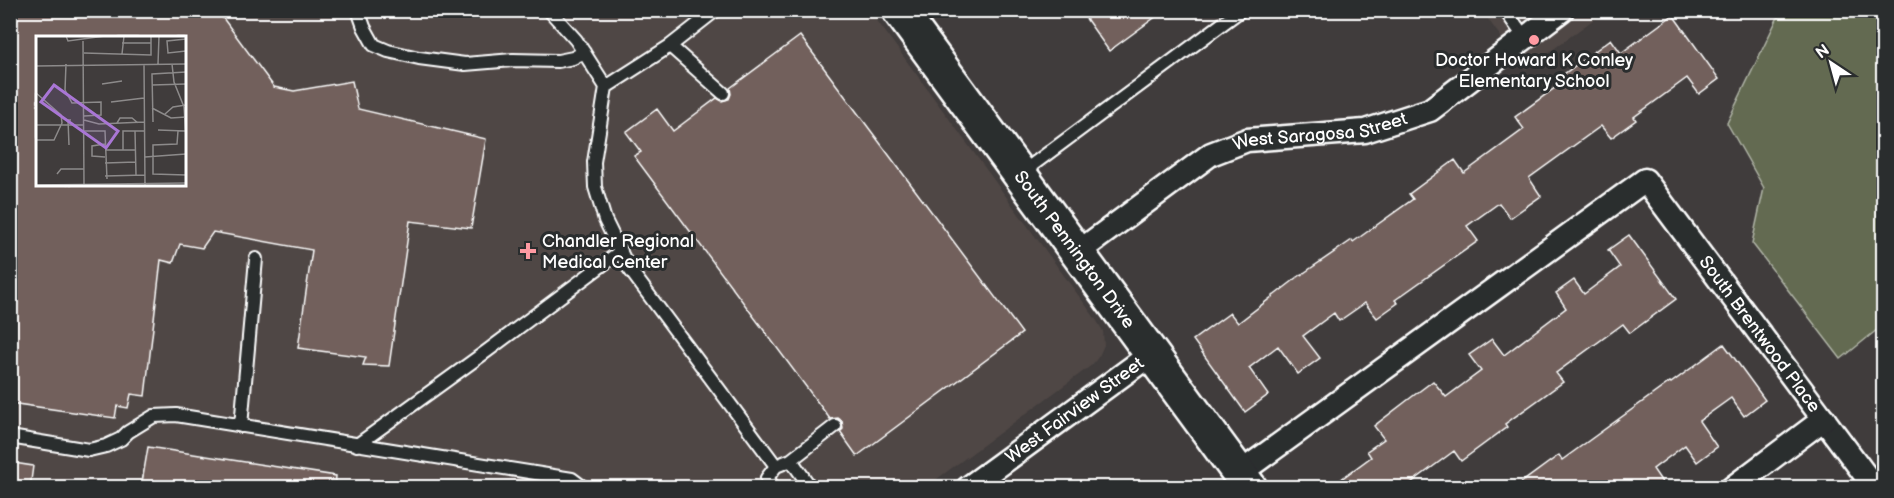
<svg xmlns="http://www.w3.org/2000/svg" width="1894" height="498" font-family="'Balsamiq Sans',sans-serif">
<rect width="100%" height="100%" fill="#403c3c"/>
<filter id="ink" filterUnits="userSpaceOnUse"><feTurbulence type="fractalNoise" baseFrequency=".0167" numOctaves="2"/><feDisplacementMap in="SourceGraphic" scale="12" xChannelSelector="R" yChannelSelector="G"/><feConvolveMatrix kernelMatrix="1 2 1 2 8 2 1 2 1" color-interpolation-filters="sRGB"/></filter>
<g filter="url(#ink)">
<!-- built -->
<path fill="#4f4745" fill-rule="evenodd" d="M10,11H870L1095,318L1103,331L1104,345L1099,356L1092,365L926,487H11ZM38,38H184V184H38Z
M1482,11H1605L1525,70Z"/>
<!-- green -->
<path fill="#636b51" stroke="#b1b5a8" stroke-width="1.5" d="M1789,10L1883,11V325L1841,359L1752,243L1764,188L1727,123L1777,19Z"/>
<!-- building -->
<path fill="#72605b" stroke="#fff" stroke-width="1.5" fill-rule="evenodd" d="M10,10H217L274,87L294,91L352,81L358,109L486,139L471,228L410,221L389,366L363,365L366,357L298,348L312,250L213,232L202,248L180,244L173,263L161,260L145,396L131,394L128,408L117,406L115,418L10,403V292L16,258L10,257ZM38,38H184V184H38Z
M1080,10H1165L1109,51Z
M1673,15L1719,79L1699,94L1687,78L1634,117L1636,120L1611,138L1601,126L1529,178L1541,196L1510,218L1499,203L1467,226L1478,241L1395,300L1398,303L1377,318L1365,303L1339,321L1334,313L1303,336L1320,358L1298,374L1278,346L1249,368L1268,395L1245,412L1193,340L1230,313L1238,323L1298,277L1352,240L1353,242L1413,199L1409,194L1455,160L1464,173L1524,129L1515,117L1567,79L1564,74L1611,39L1621,53Z
M800,36L1022,333L857,456L840,432L843,429L842,421L838,418L830,419L634,156L641,152L626,132L657,109L673,131L717,98L722,101L729,99L731,94L730,88Z
M1629,235L1676,299L1630,333L1623,324L1556,373L1563,382L1505,424L1507,427L1461,461L1454,451L1404,488H1329L1371,457L1367,451L1384,439L1374,426L1413,396L1433,381L1446,397L1481,371L1469,355L1492,339L1504,355L1566,308L1556,293L1574,280L1584,294L1620,267L1608,250Z
M1724,344L1765,400L1744,416L1731,398L1699,421L1717,447L1697,462L1685,445L1653,469L1666,488H1514L1559,455L1562,460L1670,382L1671,383Z
M148,447L336,476L335,488H141Z
M14,463L33,466L30,488H11Z"/>
<g fill="none" stroke-linecap="round" stroke-linejoin="round">
<defs>
<path id="lane" d="M358,10L364,27L374,45L388,51L419,58L465,64L513,60L558,61L573,58L584,52
M549,10L576,40L606,87L670,46L716,10
M1505,10L1525,38
M670,46L723,93
M606,87L594,162L595,187L605,220L628,267L776,466
M1020,174L1241,10
M241,426L256,259
M10,437L89,450L106,446L121,439L128,432L154,416L176,415L572,479L584,488
M357,445L487,351L621,251
M791,460L811,488
M774,488L767,478L776,466L791,460L835,426"/>
<g id="street">
<path id="s1" d="M1077,253L1211,154L1247,140L1365,131L1430,110L1562,10"/>
<path id="s2" d="M1240,473L1645,180L1875,488"/>
<path id="s3" d="M968,488L1151,354"/>
<path d="M1732,488L1824,419"/>
</g>
<g id="secondary">
<path id="s4" d="M899,10L1250,488"/>
</g>
</defs>
<!-- lane casing -->
<use href="#lane" stroke="#fff" stroke-width="16"/>
<!-- street casing -->
<use href="#street" stroke="#fff" stroke-width="27"/>
<!-- secondary casing -->
<use href="#secondary" stroke="#fff" stroke-width="38"/>
<!-- lane -->
<use href="#lane" stroke="#2a2d2e" stroke-width="12"/>
<!-- street -->
<use href="#street" stroke="#2a2d2e" stroke-width="22"/>
<!-- secondary -->
<use href="#secondary" stroke="#2a2d2e" stroke-width="33"/>
</g>
</g>
<!-- markers -->
<g fill="#ff9aa2" stroke="#2a2d2e" stroke-width="2">
<circle cx="1534" cy="40" r="6"/>
<path d="M525 242h6v6h6v6h-6v6h-6v-6h-6v-6h6z"/>
</g>
<g text-anchor="middle" stroke-width="6" stroke-linejoin="round" paint-order="stroke">
<!-- poi labels -->
<g font-size="18" fill="#fff" stroke="#2a2d2e">
<text x="1534" y="66">Doctor Howard K Conley<tspan x="1534" dy="21">Elementary School</tspan></text>
<text x="542" y="247" text-anchor="start">Chandler Regional<tspan x="542" dy="21">Medical Center</tspan></text>
</g>
<!-- street labels -->
<g font-size="18" fill="#fff" stroke="#2a2d2e">
<text dy="6" stroke="none"><textPath href="#s1" startOffset="279">West Saragosa Street</textPath></text>
<text dy="6" stroke="none"><textPath href="#s4" startOffset="297">South Pennington Drive</textPath></text>
<text dy="6" stroke="none"><textPath href="#s2" startOffset="692">South Brentwood Place</textPath></text>
<text dy="6" stroke="none"><textPath href="#s3" startOffset="132">West Fairview Street</textPath></text>
</g>
</g>
<!-- overview -->
<g transform="translate(36 36)">
<rect width="150" height="150" fill="#403c3c"/>
<path fill="none" stroke="#8c8a8a" stroke-width="1.5" d="M30,0L32,5L69,0M150,3L131,5L132,17L150,15M47,5L48,149M86,7H115M48,17L115,19V0M86,18L88,0M108,28L109,149M122,28L123,0M136,28L138,46L148,71L150,102M0,30L150,28M66,48L86,45M116,49L150,48M29,54L36,67L65,66V79L48,80M29,54L30,28M0,57L25,79L26,87L18,104H0M75,66L108,62M116,72L135,82L150,81M129,78L137,71L150,69M48,84L63,88L108,86M117,86L116,38L150,36M81,87L84,82H96L102,87M0,89H48M122,94L149,95M48,95H69L71,143M99,95L100,139M142,95L141,108L117,109V138L150,139M33,109L32,84H35M69,114H99M87,114V95H108M69,121L56,120V110L69,108M109,121L150,118M69,127L100,126M21,138L25,133H48M69,140L109,139M0,149L150,147"/>
<path fill="#a976d5" fill-opacity="0.15" stroke="#a976d5" stroke-width="3" d="M18,49L82,95L70,112L5,66Z"/>
<rect width="150" height="150" fill="none" stroke="#fff" stroke-width="3"/>
</g>
<!-- margin -->
<rect width="1894" height="498" fill="none" stroke="#2a2d2e" stroke-width="36"/>
<rect x="18" y="18" width="1858" height="462" fill="none" stroke="#fff" stroke-width="2" filter="url(#ink)"/>
<!-- north arrow -->
<g transform="translate(1831 63) rotate(324)" stroke="#2a2d2e" stroke-width="4.5" paint-order="stroke">
<path d="M0-4.5L10 22L0 15L-10 22Z" fill="#ffffff"/>
<text y="-9" font-size="16" font-weight="bold" text-anchor="middle" fill="#ffffff">N</text>
</g>
</svg>
